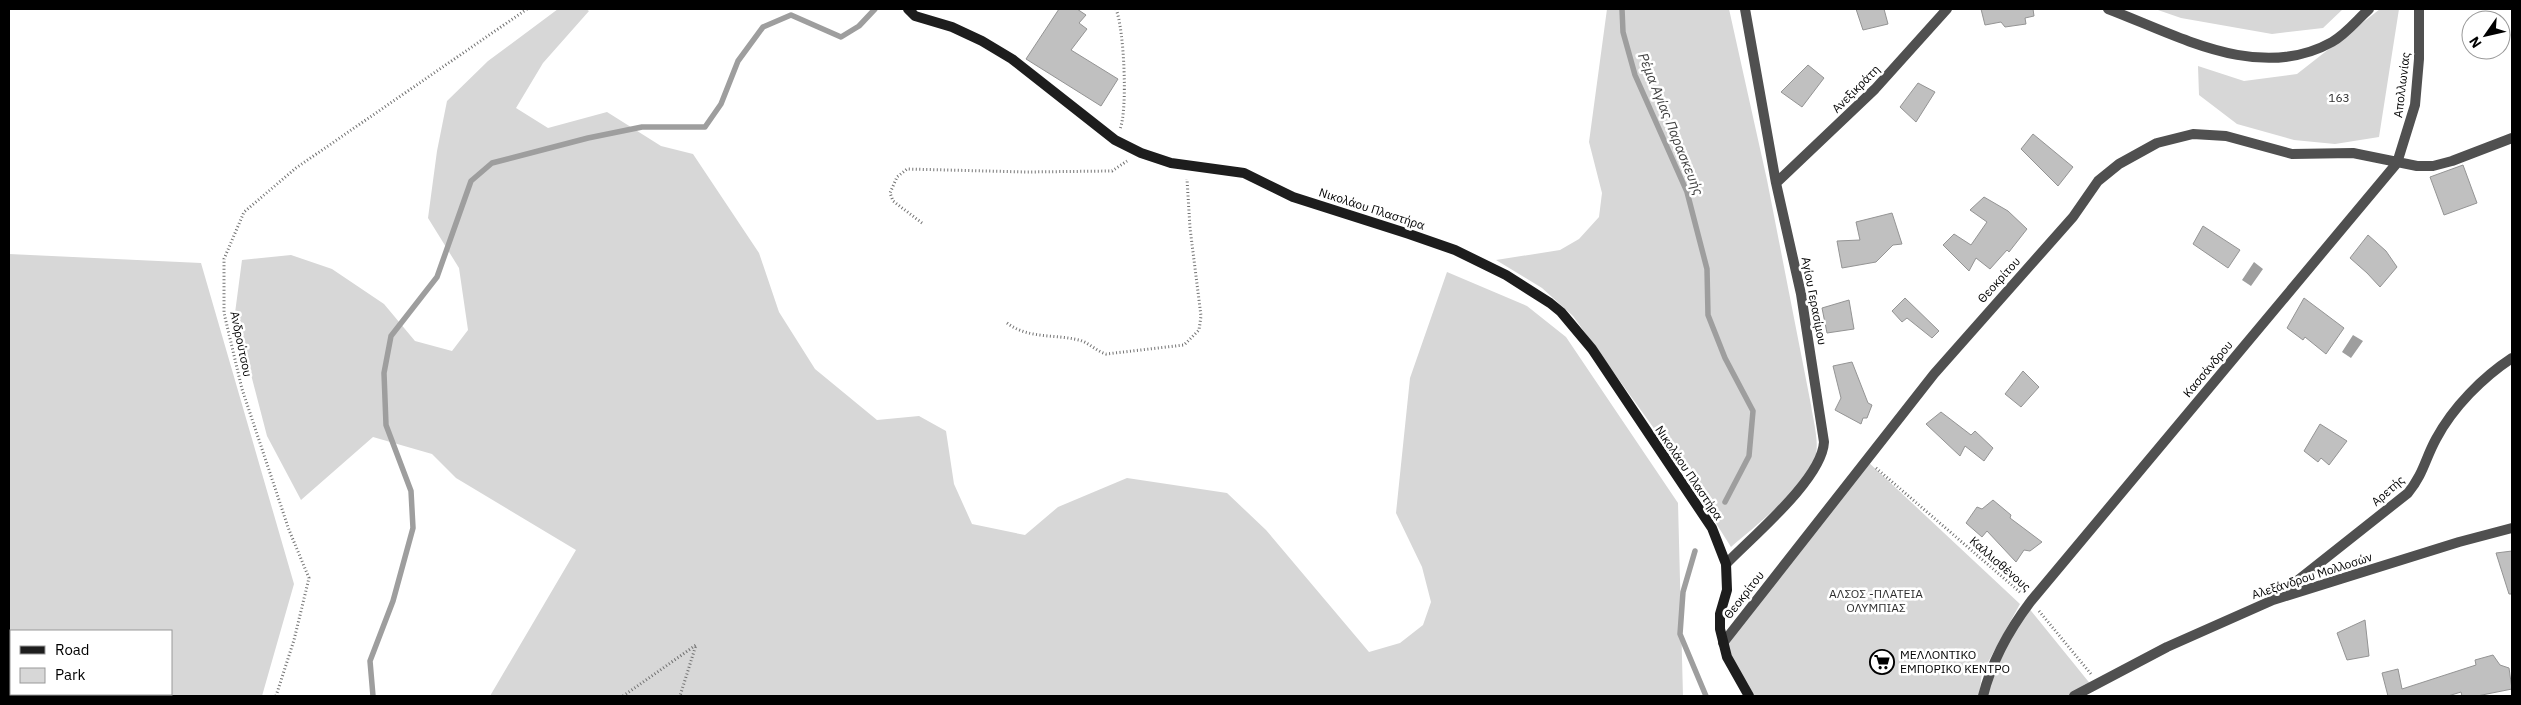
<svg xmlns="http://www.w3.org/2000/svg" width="2521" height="705" font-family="'IBM Plex Sans',sans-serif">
<rect width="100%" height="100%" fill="#fff"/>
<!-- green -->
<path fill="#d7d7d7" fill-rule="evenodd" d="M558,9H586L589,11L543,63L516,108L548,128L607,112L661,146L693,154L759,253L779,312L815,369L877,420L919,416L946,431L954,484L972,524L1025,535L1058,507L1127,478L1227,493L1266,530L1369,652L1400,643L1423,625L1431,602L1422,567L1396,513L1410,378L1447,272L1527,306L1566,337L1678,503L1683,696H490L576,550L456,478L432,454L373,437L301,500L267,436L235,313L242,260L291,255L332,269L384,304L415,341L452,351L468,330L459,268L428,218L437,151L447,101L488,61Z
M1607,9H1729L1767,180L1811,405C1813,420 1820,443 1815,458C1805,488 1755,526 1731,547L1671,452L1573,316L1542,288L1496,260L1560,250L1579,239L1599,217L1602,193L1589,142Z
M2155,9H2343L2323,28L2272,34L2181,18Z
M2380,9H2399L2379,137L2335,144L2294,140L2237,124L2199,95L2198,66L2244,81L2297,74Z
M9,254L201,263L294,584L262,696H9ZM11,631H171V694H11Z
M1866,460L2020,604L1982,673L1979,696H1753L1723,643Z
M2028,607L2092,686L2073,696H1984L1994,660Z"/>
<!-- water -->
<path fill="#9e9e9e" d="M2254,262L2263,269L2251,286L2242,280Z
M2353,335L2363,341L2351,358L2342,352Z"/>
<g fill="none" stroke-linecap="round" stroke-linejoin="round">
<!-- stream -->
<path stroke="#9e9e9e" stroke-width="5.5" d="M1622,9L1623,32L1635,75L1687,192L1707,269L1708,315L1725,358L1753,411L1749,456L1725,502
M1695,551L1683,592L1680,634L1706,696
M373,696L370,661L393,601L413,528L411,491L386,425L384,373L391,336L437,277L471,181L492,163L588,138L642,127H705L721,104L738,61L763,27L791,15L841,37L859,26L875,9"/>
</g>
<!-- building -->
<path fill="#c0c0c0" stroke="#949494" d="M1059,9H1077L1086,15L1079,23L1087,29L1071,50L1118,79L1101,106L1026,59Z
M1856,9H1884L1888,24L1863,30Z
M1981,9H2033L2034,16L2025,18L2026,24L2005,27L2001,22L1985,25Z
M1808,65L1824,78L1802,107L1781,92Z
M1918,83L1935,92L1916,122L1900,107Z
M2033,134L2073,167L2058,186L2021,149Z
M2463,165L2477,203L2444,215L2430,177Z
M1984,197L2008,211L2027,229L2009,252L2007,250L1990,269L1976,258L1969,271L1943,245L1954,234L1971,245L1987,222L1970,210Z
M1892,213L1902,244L1893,245L1876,262L1842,268L1837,241L1860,240L1856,222Z
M2203,226L2240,250L2228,268L2193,244Z
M2368,235L2386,251L2397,267L2380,287L2367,273L2350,258Z
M1905,298L1939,331L1932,338L1907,318L1902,322L1892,311Z
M2304,298L2344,328L2326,354L2305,337L2303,340L2287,328Z
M1849,300L1854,329L1827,333L1822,308Z
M1852,362L1868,403L1872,405L1867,418H1863L1861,424L1835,410L1841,398L1833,366Z
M2023,371L2039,387L2021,407L2005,394Z
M1941,412L1971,435L1975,431L1993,448L1984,461L1965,446L1960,456L1926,424Z
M2320,424L2347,441L2329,465L2321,458L2318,462L2304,451Z
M1993,500L2011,515L2010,518L2042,542L2030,551L2024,550L2016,562L1987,531L1982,537L1966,523L1977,507L1982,509Z
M2512,551V594H2509L2496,553Z
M2365,620L2369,656L2347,660L2337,633Z
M2493,655L2500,665L2509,668L2512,689L2477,696H2462L2461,692L2448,696H2388L2382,673L2398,669L2402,689L2476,665L2475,660Z"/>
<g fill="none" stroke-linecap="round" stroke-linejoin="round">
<!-- path -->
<path stroke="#727272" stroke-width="3" stroke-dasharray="1 2.5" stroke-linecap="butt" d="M1116,9C1124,29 1128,109 1120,129
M922,223L893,201L890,193L897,177L907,169L1026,172L1112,171L1127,161
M1007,323C1028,339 1054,334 1079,340C1088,342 1096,351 1106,354L1184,345L1199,330L1201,316L1190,228L1187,179
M1876,468L2021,593
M2039,611L2091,674
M276,696L294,640L309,578L289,530L242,389L224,313V259L244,212L296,168L527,9
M623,696L696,645L680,696"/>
<!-- street -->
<path stroke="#505050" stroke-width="10" d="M2108,9C2177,35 2259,83 2332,42C2346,34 2357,20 2369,9
M1776,183L1875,89L1947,9
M1726,564C1753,536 1822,479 1824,442L1801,294L1776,183L1745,9
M2278,596L2408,493C2424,473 2425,459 2436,439C2453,407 2483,377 2512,358
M1723,643L1934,374L2073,217L2098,181L2119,164L2157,143L2193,134L2226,136L2292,154L2353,153L2417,166H2433L2452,161L2512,138
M1983,696C1992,660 2009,630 2031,601L2397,163L2415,105L2419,59V9
M2074,696L2167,647L2273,600L2459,542L2512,528"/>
<!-- secondary -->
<path stroke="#1d1d1d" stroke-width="10" d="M908,9L915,16L952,27L982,41L1012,59L1115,140L1141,153L1171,163L1244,173L1293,197L1409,234L1455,250L1506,275L1550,303L1561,312L1592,349L1712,528L1726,564L1727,590L1720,614V629L1727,657L1749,696"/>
</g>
<!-- icons -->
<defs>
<symbol id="supermarket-ring" viewBox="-11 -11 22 22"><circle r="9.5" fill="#fff" stroke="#000" stroke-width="1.5"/><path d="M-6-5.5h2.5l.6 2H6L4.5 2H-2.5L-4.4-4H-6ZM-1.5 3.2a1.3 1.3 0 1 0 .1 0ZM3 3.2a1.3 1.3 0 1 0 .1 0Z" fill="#000"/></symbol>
</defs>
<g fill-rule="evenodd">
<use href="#supermarket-ring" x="1868" y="648" width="28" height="28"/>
</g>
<g text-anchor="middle" stroke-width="5" stroke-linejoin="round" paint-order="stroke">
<!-- street labels -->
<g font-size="12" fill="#000" stroke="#fff">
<text transform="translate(2402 85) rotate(-83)" y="4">Απολλωνίας</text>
<text transform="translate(1856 89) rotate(-45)" y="4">Ανεξικράτη</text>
<text transform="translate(1372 209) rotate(18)" y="4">Νικολάου Πλαστήρα</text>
<text transform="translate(1999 280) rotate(-48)" y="4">Θεοκρίτου</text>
<text transform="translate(1814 301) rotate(79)" y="4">Αγίου Γερασίμου</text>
<text transform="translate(241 344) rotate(78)" y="4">Ανδρούτσου</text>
<text transform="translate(2208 369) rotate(-50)" y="4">Κασσάνδρου</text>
<text transform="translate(1689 473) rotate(56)" y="4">Νικολάου Πλαστήρα</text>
<text transform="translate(2388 491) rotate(-41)" y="4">Αρετής</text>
<text transform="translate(2000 564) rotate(41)" y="4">Καλλισθένους</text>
<text transform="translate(2312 576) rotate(-18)" y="4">Αλεξάνδρου Μολλοσών</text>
<text transform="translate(1744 595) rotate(-52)" y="4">Θεοκρίτου</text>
</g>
<!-- park labels -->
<g font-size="12" fill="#2e2e2e" stroke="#fff">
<text x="2339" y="102">163</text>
<text x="1876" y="598">ΑΛΣΟΣ -ΠΛΑΤΕΙΑ<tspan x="1876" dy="14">ΟΛΥΜΠΙΑΣ</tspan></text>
</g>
<!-- poi labels -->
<g font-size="12" fill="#000" stroke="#fff" text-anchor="start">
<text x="1900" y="659">ΜΕΛΛΟΝΤΙΚΟ<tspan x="1900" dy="14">ΕΜΠΟΡΙΚΟ ΚΕΝΤΡΟ</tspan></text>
</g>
<!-- water labels -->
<g font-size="14" font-style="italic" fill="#3f3f3f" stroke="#fff">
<text transform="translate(1671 124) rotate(68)" y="5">Ρέμα Αγίας Παρασκευής</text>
</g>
</g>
<!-- border -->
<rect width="2521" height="705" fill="none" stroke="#000000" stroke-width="20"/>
<!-- legend -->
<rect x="10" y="630" width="162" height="65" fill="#ffffff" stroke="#999999"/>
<rect x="20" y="646" width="25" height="8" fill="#1d1d1d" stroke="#999999"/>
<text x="55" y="655" font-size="15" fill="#000000">Road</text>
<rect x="20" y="668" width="25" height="15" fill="#d7d7d7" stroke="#999999"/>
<text x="55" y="680" font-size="15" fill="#000000">Park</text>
<!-- north arrow -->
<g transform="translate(2486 35) rotate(236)"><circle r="24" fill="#ffffff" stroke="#999999"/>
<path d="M0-4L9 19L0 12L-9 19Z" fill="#000000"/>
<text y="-8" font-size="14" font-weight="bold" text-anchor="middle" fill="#000000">N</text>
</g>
</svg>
